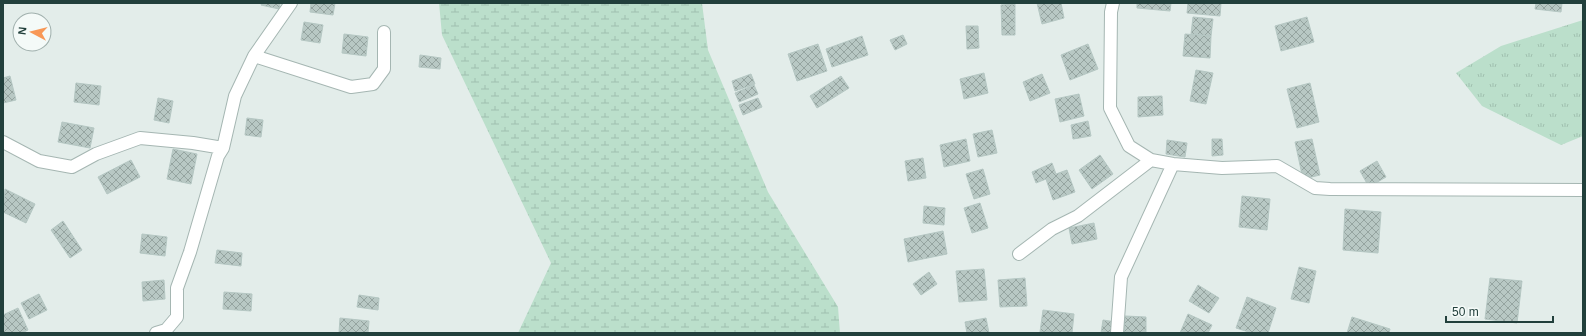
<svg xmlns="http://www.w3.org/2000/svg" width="1586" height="336" font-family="Helvetica,sans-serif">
<defs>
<pattern id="grass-tufts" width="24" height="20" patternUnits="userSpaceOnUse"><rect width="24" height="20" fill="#bbdfcb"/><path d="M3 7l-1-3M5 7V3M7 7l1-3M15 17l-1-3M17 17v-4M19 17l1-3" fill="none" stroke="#a0c0af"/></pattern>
<pattern id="wetland-marsh" width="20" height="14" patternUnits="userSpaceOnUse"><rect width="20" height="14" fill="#bbdfcb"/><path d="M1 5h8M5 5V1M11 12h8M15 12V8" fill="none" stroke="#a0c0af"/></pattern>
<pattern id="building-cross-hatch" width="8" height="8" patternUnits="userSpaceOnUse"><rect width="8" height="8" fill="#b8c8c4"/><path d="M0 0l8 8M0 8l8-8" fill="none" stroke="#95a4a0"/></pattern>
</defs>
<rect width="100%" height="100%" fill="#e3edea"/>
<!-- grass -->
<path fill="url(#grass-tufts)" d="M1583,20V136L1561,145L1482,106L1456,73L1501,46Z"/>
<!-- wetland -->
<path fill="url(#wetland-marsh)" d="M439,3H702L708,50L768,192L838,307L840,333H518L551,263L442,35Z"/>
<!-- building -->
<path fill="url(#building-cross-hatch)" stroke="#b5c7c3" d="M262,3H280L279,9L261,5Z
M311,3H335L333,15L310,12Z
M1037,3H1061L1064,18L1042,24Z
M1137,3H1171L1170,11L1137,8Z
M1188,3H1221L1220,16L1187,13Z
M1536,3H1562L1561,12L1535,9Z
M1015,4V35H1002L1001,5Z
M1193,17L1213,19L1211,36L1191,34Z
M1307,17L1314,42L1281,51L1275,26Z
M304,22L323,25L320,43L301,40Z
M966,26H978L979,48L967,49Z
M344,34L368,37L366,56L342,53Z
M1185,34L1211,36L1210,58L1183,56Z
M903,35L907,44L895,50L890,40Z
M862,36L868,55L832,67L826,49Z
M818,44L827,71L797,81L788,54Z
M1088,44L1098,69L1070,80L1061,55Z
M420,55L441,58L440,69L419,67Z
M1196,70L1213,73L1206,104L1190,101Z
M984,73L988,93L964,99L960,79Z
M751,74L755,84L735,91L732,81Z
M1042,74L1050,93L1030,101L1023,82Z
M10,76L16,100L3,103V78Z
M841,76L849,88L817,108L810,96Z
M76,83L101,86L99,105L74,102Z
M1310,83L1319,122L1297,128L1287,89Z
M754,85L758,94L739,102L735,93Z
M1079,94L1084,116L1060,122L1055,99Z
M1162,96L1163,115L1138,117V97Z
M158,98L173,101L169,123L154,120Z
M758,98L762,107L743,115L739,105Z
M247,118L263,120L261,137L245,135Z
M1088,121L1091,136L1073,139L1071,125Z
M62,122L94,128L90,148L58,142Z
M992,130L997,153L978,157L973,134Z
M966,139L970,161L944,167L940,145Z
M1212,139H1222L1223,155L1212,156Z
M1312,139L1320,175L1303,179L1295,142Z
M1167,140L1187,143L1185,157L1166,154Z
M173,149L197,154L191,184L167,179Z
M1100,155L1113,174L1092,189L1079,170Z
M923,158L926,178L908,181L905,161Z
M131,160L140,177L107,194L98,177Z
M1377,161L1386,177L1369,187L1360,171Z
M1052,163L1056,174L1067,170L1075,192L1053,200L1046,179L1036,183L1032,172Z
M983,169L990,194L974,199L966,174Z
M5,189L35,204L26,223L3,212Z
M1242,196L1270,199L1267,230L1239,227Z
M980,203L988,228L972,233L964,208Z
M924,206L945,208L944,225L923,223Z
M1345,209L1381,212L1378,253L1343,250Z
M63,221L82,250L70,258L51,230Z
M1094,223L1097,239L1072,244L1069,228Z
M943,231L947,254L908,262L904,239Z
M142,234L167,237L165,256L140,253Z
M217,250L242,253L241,266L215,263Z
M1299,267L1316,271L1309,303L1291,299Z
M984,269L987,300L959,302L956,271Z
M929,272L937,284L921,295L913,284Z
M1025,278L1027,306L1000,307L998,280Z
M1490,278L1522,281L1517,323L1485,319Z
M164,280L165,299L143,301L142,282Z
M1198,285L1219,298L1209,313L1189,301Z
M224,292L252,294L251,311L223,309Z
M39,294L47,310L29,319L21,303Z
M359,295L379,298L378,310L357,307Z
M1247,297L1276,308L1268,333H1252L1236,328Z
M18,308L28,330L22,333H3V315Z
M1043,310L1074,314L1072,333L1040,332Z
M1188,314L1212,325L1208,333H1180Z
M1125,316L1146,317V333H1124Z
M1352,317L1390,329L1389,333H1347Z
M340,318L369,321L368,333H339Z
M986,318L989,333H967L965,322Z
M1103,320L1116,322L1115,333H1101Z"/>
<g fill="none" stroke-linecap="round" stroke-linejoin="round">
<defs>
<path id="street" d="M1113,3L1111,12L1110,108L1129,146L1151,160L1173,164L1222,168L1277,166L1315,188L1330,189L1583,190
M254,56L351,87L373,84L384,69V32
M3,142L39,161L72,167L96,154L140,138L193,143L223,148
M1019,254L1052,229L1078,216L1151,160
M156,333L166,330L177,317V288L190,252L218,156L223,148L235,96L254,56L291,3
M1117,333L1121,277L1173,164"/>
</defs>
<!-- street casing -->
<use href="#street" stroke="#a5b6b2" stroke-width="14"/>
<!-- street -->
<use href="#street" stroke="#fff" stroke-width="12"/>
</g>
<!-- border -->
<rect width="1586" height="336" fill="none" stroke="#22403c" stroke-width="8"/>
<!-- north arrow -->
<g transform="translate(32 32) rotate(277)"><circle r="19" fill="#f4faf8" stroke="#a0b0ad"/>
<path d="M0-3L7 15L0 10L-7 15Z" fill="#f89857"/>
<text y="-6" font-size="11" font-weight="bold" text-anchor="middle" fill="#22403c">N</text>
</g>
<!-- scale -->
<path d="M1446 316v6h107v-6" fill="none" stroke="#22403c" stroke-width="2"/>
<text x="1452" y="316" font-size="12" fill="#22403c" stroke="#f4faf8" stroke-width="3" paint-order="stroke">50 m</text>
</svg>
